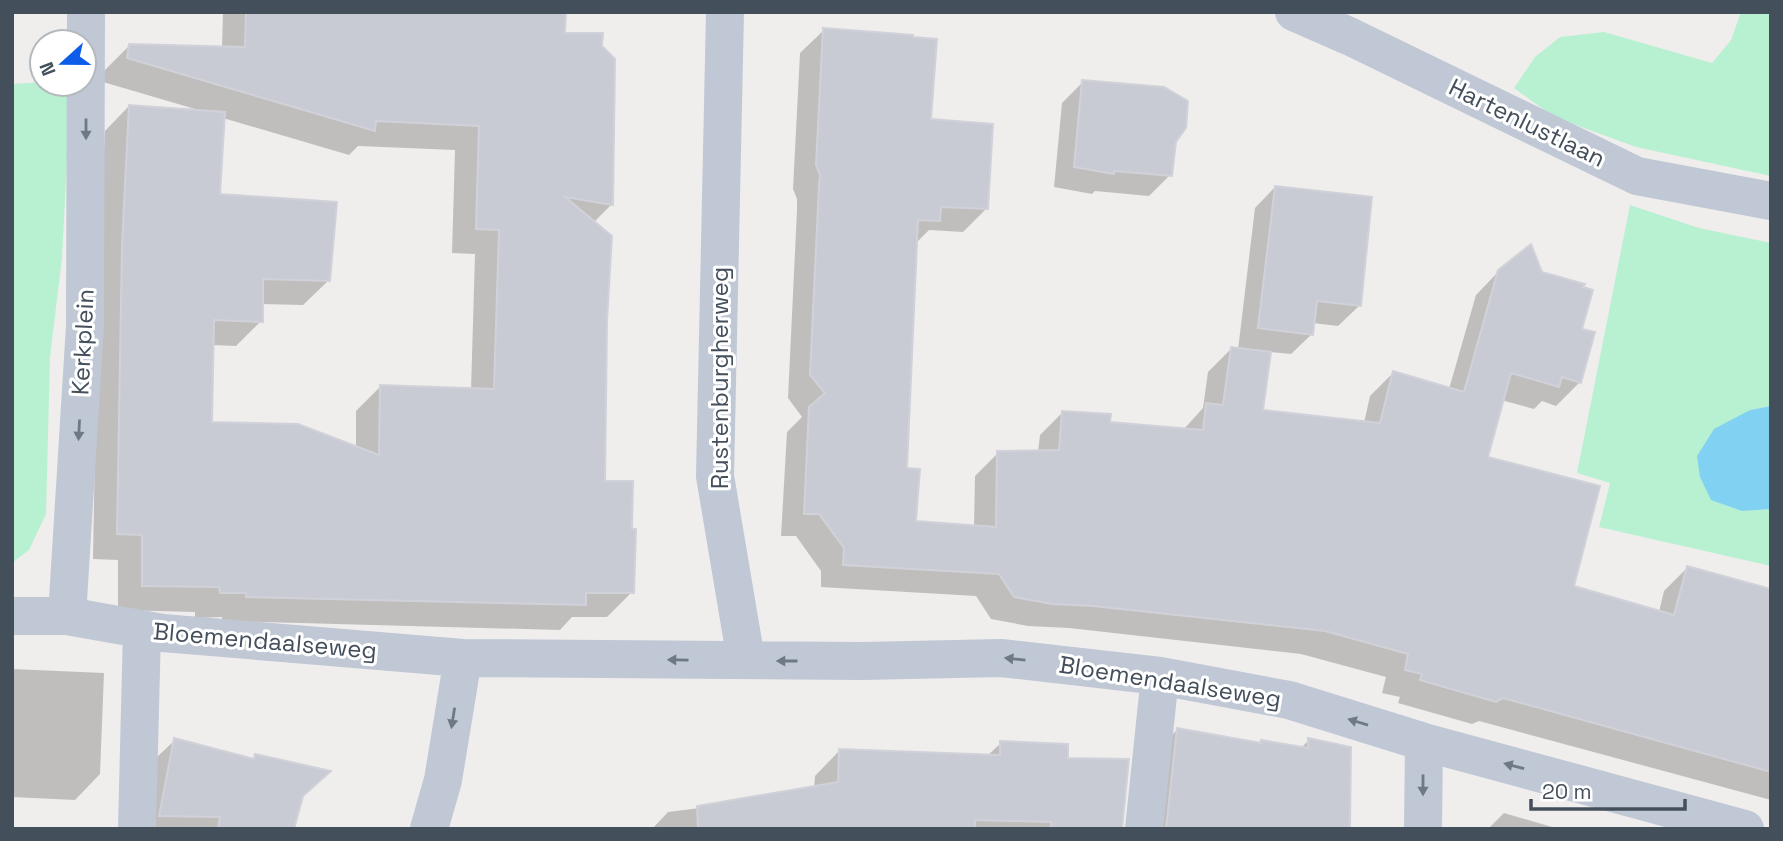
<svg xmlns="http://www.w3.org/2000/svg" width="1783" height="841" font-family="'Space Grotesk',sans-serif">
<rect width="100%" height="100%" fill="#f0eded"/>
<!-- green -->
<path fill="#b7f1d2" d="M1741,12H1771V176L1636,147L1554,117L1514,88L1535,57L1560,37L1604,32L1712,63L1731,40Z
M42,82V84H71L62,258L50,357L46,514L29,550L12,563V84Z
M1630,205L1699,228L1771,243V406L1750,410L1742,511L1771,509V566L1599,527L1610,483L1577,473Z"/>
<!-- water -->
<path fill="#81d1f2" d="M1771,406V509L1742,511L1711,500L1700,477L1697,456L1714,429L1750,410Z"/>
<!-- shadow -->
<path fill="#0003" fill-rule="evenodd" d="M223,12H564L563,35L611,205L593,223L606,321L603,483L632,592L607,617H572L560,630L222,621V617L195,618V612L118,610V560L93,559L98,271L105,131L129,106L195,109L103,82L105,70L130,45L222,48ZM223,118L349,155L358,146L455,150L452,253L475,254L471,390L381,386L356,411V448L210,424L212,345L236,346L261,321V304L303,305L328,281L218,196Z
M824,30L930,121L986,209L963,232L929,230L915,244L905,469L914,522L974,527L975,476L998,453L1038,452L1040,435L1063,412L1108,423L1183,430L1203,408L1208,372L1231,349L1238,350L1255,208L1275,187L1359,306L1338,326L1313,323L1312,334L1291,354L1270,352L1261,412L1364,423L1370,396L1393,373L1449,389L1476,295L1499,271L1540,273L1580,331L1593,334L1579,383L1556,406L1542,401L1534,409L1501,400L1485,458L1572,587L1659,612L1664,591L1687,568L1771,613V800L1479,721L1472,724L1398,703L1400,697L1382,693L1386,677L1301,654L1069,628L1028,626L991,619L976,596L821,587V571L796,536H781L787,432L802,417L788,398L797,210V199L793,189L800,53Z
M1083,82L1174,141L1170,175L1149,196L1095,191L1092,194L1054,187L1062,103Z
M12,669L104,673L100,774L75,800L12,797Z
M1177,730L1259,744L1262,742L1301,748L1309,740L1348,827L1356,828L1144,829L1152,755Z
M175,740L252,760L256,756L298,800L291,829H143L156,758Z
M1001,743L1066,759L1121,829H652L668,812L724,805L729,800L814,788L815,776L840,750L987,756Z
M1504,813L1559,829H1488Z"/>
<!-- building -->
<path fill="#c8cbd3" stroke="#d1d2d9" stroke-width="2" d="M246,12H566L565,33H603L602,46L615,59L613,205L565,197L612,236L607,321L605,481H633L632,529H636L634,593H586V605L246,597V593H220L219,587L142,586V535L117,534L122,245L129,105L225,112L220,194L337,202L330,281L263,279V322L214,320L212,422L298,424L379,455L380,385L494,389L499,230L476,229L479,126L376,121L375,131L127,58L129,44L245,47Z
M823,28L913,35V37L937,39L931,119L993,124L988,209L941,207L940,221L918,220L907,468L920,469L916,521L996,527L997,451L1059,450L1062,411L1111,414L1110,422L1203,430L1206,403L1223,405L1231,347L1271,352L1263,410L1380,423L1393,371L1464,392L1498,270L1531,244L1542,272L1585,284L1583,287L1593,290L1582,329L1595,332L1581,383L1562,377L1559,387L1511,373L1488,457L1600,486L1574,586L1674,615L1687,566L1771,589V772L1503,698L1496,702L1420,680L1422,674L1405,670L1408,654L1325,631L1093,606L1052,604L1014,597L999,574L843,565L844,548L819,514H804L809,407L825,393L810,375L819,186L820,175L816,165Z
M1082,80L1164,87L1188,101L1186,128L1176,142L1172,176L1114,171V174L1074,167Z
M1275,186L1372,197L1361,306L1317,301L1313,335L1258,328Z
M1177,728L1261,743V740L1308,748V738L1351,747L1350,829H1166Z
M174,738L254,759L255,754L331,771L303,796L294,829H218L220,817L159,816Z
M1000,741L1068,744V758L1129,759L1122,829H1051V822L975,820V829H698L697,806L838,782L839,749L1000,755Z"/>
<g fill="none" stroke-linecap="round" stroke-linejoin="round">
<!-- minor -->
<path stroke="#bfc8d4" stroke-width="38" d="M725,12L715,476L746,660
M1294,12L1351,37L1637,176L1771,201
M12,616H67L85,326L86,12
M67,616L163,633L463,658
M137,829L142,630
M429,829L443,780L463,658L863,661L1001,658L1160,676L1289,700L1424,742L1745,829
M1144,829L1160,676
M1423,829L1424,742"/>
</g>
<!-- one-way arrows -->
<defs><path id="oneway-solid" d="M-6-.8H1V-3.2L6.5 0L1 3.2V.8H-6Z" transform="scale(1.75)"/></defs>
<g fill="#6f7986">
<use href="#oneway-solid" transform="translate(86 129) rotate(90)"/>
<use href="#oneway-solid" transform="translate(79 430) rotate(93)"/>
<use href="#oneway-solid" transform="translate(1015 659) rotate(-174)"/>
<use href="#oneway-solid" transform="translate(678 660) rotate(-179)"/>
<use href="#oneway-solid" transform="translate(787 661) rotate(-180)"/>
<use href="#oneway-solid" transform="translate(453 718) rotate(99)"/>
<use href="#oneway-solid" transform="translate(1358 722) rotate(-163)"/>
<use href="#oneway-solid" transform="translate(1514 766) rotate(-165)"/>
<use href="#oneway-solid" transform="translate(1423 785) rotate(90)"/>
</g>
<g text-anchor="middle" stroke-width="6" stroke-linejoin="round" paint-order="stroke">
<!-- street labels -->
<g font-size="24" fill="#444f5c" stroke="#fff">
<text transform="translate(1527 123) rotate(26)" y="8">Hartenlustlaan</text>
<text transform="translate(83 342) rotate(-87)" y="8">Kerkplein</text>
<text transform="translate(720 378) rotate(-90)" y="8">Rustenburgherweg</text>
<text transform="translate(265 641) rotate(5)" y="8">Bloemendaalseweg</text>
<text transform="translate(1170 682) rotate(9)" y="8">Bloemendaalseweg</text>
</g>
</g>
<!-- border -->
<rect width="1783" height="841" fill="none" stroke="#444f5c" stroke-width="28"/>
<!-- north arrow -->
<g transform="translate(63 63) rotate(249)"><circle r="33" fill="#ffffff" stroke="#b4b9be" stroke-width="2"/>
<path d="M0-5L12 26L0 18L-12 26Z" fill="#0d5cea"/>
<text y="-10" font-size="19" font-weight="bold" text-anchor="middle" fill="#444f5c">N</text>
</g>
<!-- scale -->
<path d="M1531 799v10h154v-10" fill="none" stroke="#444f5c" stroke-width="3.5"/>
<text x="1542" y="799" font-size="21" fill="#444f5c" stroke="#ffffff" stroke-width="5" paint-order="stroke">20 m</text>
</svg>
